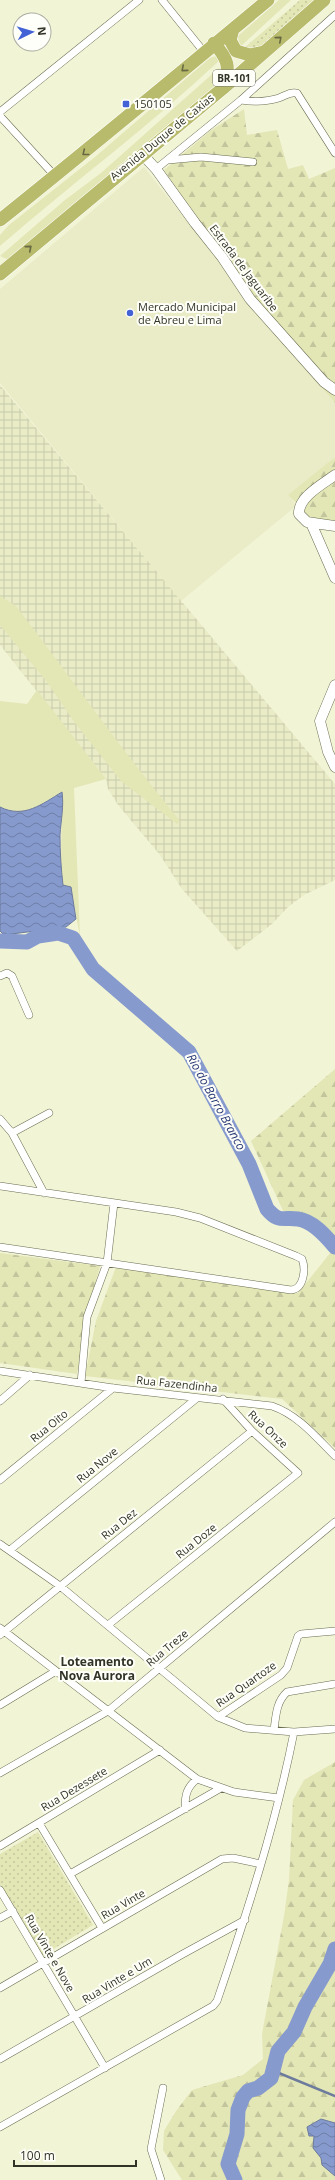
<svg xmlns="http://www.w3.org/2000/svg" width="335" height="2180" font-family="'Open Sans',sans-serif">
<defs>
<pattern id="industrial-grid" width="8" height="8" patternUnits="userSpaceOnUse"><rect width="8" height="8" fill="#e9ecc6"/><path d="M0 4h8M4 0v8" fill="none" stroke="#c8cbaa"/></pattern>
<pattern id="forest-firs" width="22" height="20" patternUnits="userSpaceOnUse"><rect width="22" height="20" fill="#e3e6b5"/><path d="M5 1l3.5 6h-7zM16 11l3.5 6h-7z" fill="#c3c69c"/></pattern>
<pattern id="park-dots" width="8" height="8" patternUnits="userSpaceOnUse"><rect width="8" height="8" fill="#e3e6b5"/><path d="M2 2h.1M6 6h.1" fill="none" stroke="#c3c69c" stroke-width="1.8" stroke-linecap="round"/></pattern>
<pattern id="water-waves" width="16" height="10" patternUnits="userSpaceOnUse"><rect width="16" height="10" fill="#869ace"/><path d="M0 5q4-4 8 0t8 0" fill="none" stroke="#6e7ea7"/></pattern>
</defs>
<rect width="100%" height="100%" fill="#f2f4d6"/>
<!-- built -->
<path fill="#e9ecc6" d="M144,167L279,338L335,403V457L289,495L296,506L181,601L0,383V289Z"/>
<!-- industrial -->
<path fill="url(#industrial-grid)" d="M0,385L335,784V880L304,895L288,907L272,924L237,951L182,889L160,855L118,805L108,789L106,779L0,645Z"/>
<!-- green -->
<path fill="#e3e6b5" d="M279,0H291L240,47L238,36Z
M216,56L220,60C150,126 72,183 0,246V235L9,225L95,157L210,58Z
M219,68L224,80L11,261L0,256L65,200L101,173Z
M0,596L16,606C71,678 123,752 180,821L177,824L121,781L75,723L47,682L0,625Z
M37,690L106,779L74,788L80,937L71,887L63,885L61,862L62,792C41,803 26,820 0,807V701L27,704Z"/>
<!-- forest -->
<path fill="url(#forest-firs)" d="M244,109L247,135L277,130L288,169L303,165L309,179L335,168V403L279,338L164,170L210,131Z
M335,457V526L308,523L307,514L288,495Z
M335,1069V1448L282,1399L85,1376L96,1321L117,1264L298,1293L335,1247L285,1215L251,1141Z
M0,1253L100,1266L92,1295L77,1374L0,1363Z
M335,1762V2180H182L163,2150L164,2131L176,2111L192,2090L243,2075L263,2059L262,2034L284,1916L289,1880L293,1800L304,1780Z"/>
<!-- park -->
<path fill="url(#park-dots)" d="M300,0H316L255,52L243,49Z
M38,1832L93,1925L42,1956L0,1884V1854Z"/>
<!-- water -->
<path fill="url(#water-waves)" stroke="#6d7b9c" d="M62,792C64,806 61,820 60,835C60,852 61,868 63,885L71,887L76,919L66,927L4,935L0,931V807C24,819 42,804 62,792Z
M321,2119L335,2123V2176L322,2165L321,2158L313,2148L314,2136H309L307,2127Z"/>
<g fill="none" stroke-linecap="round" stroke-linejoin="round">
<!-- stream -->
<path stroke="#6d7b9c" stroke-width="2.5" d="M274,2071L335,2096"/>
<!-- river -->
<path stroke="#869ace" stroke-width="15" d="M0,941L27,942L38,936L58,933L73,938L93,969L189,1052L249,1164L267,1209C279,1223 282,1217 298,1219C313,1221 326,1236 335,1247
M235,2180L228,2164L237,2134L238,2110L243,2097L248,2091L258,2088L271,2078L278,2051L294,2032L305,2007L330,1964L335,1949"/>
<defs>
<path id="street" d="M162,0L204,52
M241,100C254,102 266,102 279,98C285,96 290,91 297,93L335,153
M0,112L139,0
M0,116L55,176
M168,160L201,157L253,162
M156,169L241,100L335,15
M0,976L7,973L12,976L29,1015
M0,1119L12,1133L44,1193
M12,1133L49,1113
M0,1186L176,1212L200,1218L296,1256L302,1259C306,1269 304,1289 291,1290L0,1247
M0,1371L113,1388L272,1406C298,1415 315,1436 335,1456
M81,1383L87,1317L107,1263L114,1203
M0,1401L30,1375
M0,1480L113,1388
M0,1544L60,1586L218,1717L245,1728L294,1732
M10,1550L197,1398
M108,1625L298,1473L252,1431L223,1399
M0,1628L197,1779L234,1792L279,1798
M0,1635L252,1431
M0,1705L56,1671
M218,1717L281,1675L287,1668L298,1636L301,1634L335,1631
M274,1730C276,1716 276,1702 287,1692L335,1684
M0,1773L108,1711L335,1522
M185,1809C185,1796 186,1788 197,1779
M39,1823L102,1928
M0,1846L160,1750
M70,1874L221,1788
M0,1890L105,2068
M0,1918L13,1911
M0,1988L222,1859L233,1858L261,1864
M0,2059L181,1955L245,1920
M0,2127L213,2006L217,2001C247,1913 276,1823 294,1732L335,1729
M161,2180L151,2149L163,2088"/>
<path id="secondary" d="M142,154L156,169L195,223L222,257L250,299L324,382L335,390
M335,475C323,484 298,497 299,514L307,522L335,526
M311,523L335,578
M335,685L320,721L328,752L335,767"/>
<path id="highway" d="M233,29L230,40L236,51L250,55L264,52
M214,43C228,59 231,67 223,87
M0,220C90,148 179,74 268,0
M0,274L222,89L324,0"/>
</defs>
<!-- street casing -->
<use href="#street" stroke="#6a6c51" stroke-width="8"/>
<!-- secondary casing -->
<use href="#secondary" stroke="#6a6c51" stroke-width="11"/>
<!-- highway casing -->
<use href="#highway" stroke="#fff" stroke-width="14"/>
<!-- street -->
<use href="#street" stroke="#fff" stroke-width="7"/>
<!-- secondary -->
<use href="#secondary" stroke="#fff" stroke-width="10"/>
<!-- highway -->
<use href="#highway" stroke="#b8bb6c" stroke-width="13"/>
</g>
<!-- one-way arrows -->
<defs><path id="oneway-chevron" d="M-2-3.5L2.5 0L-2 3.5" fill="none" stroke-width="1.6" stroke-linecap="round" stroke-linejoin="round"/></defs>
<g stroke="#686943">
<use href="#oneway-chevron" transform="translate(279 39) rotate(-41)"/>
<use href="#oneway-chevron" transform="translate(184 69) rotate(139)"/>
<use href="#oneway-chevron" transform="translate(85 153) rotate(141)"/>
<use href="#oneway-chevron" transform="translate(29 248) rotate(-40)"/>
</g>
<!-- markers -->
<g fill="#4362d5" stroke="#fffff9" stroke-width="1.5">
<rect x="122" y="100" width="8" height="8" rx="2"/>
<circle cx="130" cy="313" r="4"/>
</g>
<g text-anchor="middle" stroke-width="4" stroke-linejoin="round" paint-order="stroke">
<!-- shield labels -->
<rect fill="#fffff9" stroke="#707066" stroke-width="1" x="213" y="70" width="42" height="16" rx="3"/>
<g font-size="10" font-weight="bold" fill="#323327">
<text x="234" y="82">BR-101</text>
</g>
<!-- poi labels -->
<g font-size="11" fill="#323327" stroke="#fffff9" text-anchor="start">
<text x="134" y="108">150105</text>
<text x="138" y="311">Mercado Municipal<tspan x="138" dy="13">de Abreu e Lima</tspan></text>
</g>
<!-- street labels -->
<g font-size="11" fill="#323327" stroke="#fffff9">
<text transform="translate(162 137) rotate(-39)" y="4">Avenida Duque de Caxias</text>
<text transform="translate(244 268) rotate(53)" y="4">Estrada de Jaguaribe</text>
<text transform="translate(177 1384) rotate(6)" y="4">Rua Fazendinha</text>
<text transform="translate(49 1426) rotate(-39)" y="4">Rua Oito</text>
<text transform="translate(268 1429) rotate(43)" y="4">Rua Onze</text>
<text transform="translate(97 1465) rotate(-39)" y="4">Rua Nove</text>
<text transform="translate(119 1524) rotate(-39)" y="4">Rua Dez</text>
<text transform="translate(196 1541) rotate(-39)" y="4">Rua Doze</text>
<text transform="translate(167 1648) rotate(-40)" y="4">Rua Treze</text>
<text transform="translate(246 1684) rotate(-35)" y="4">Rua Quartoze</text>
<text transform="translate(74 1789) rotate(-31)" y="4">Rua Dezessete</text>
<text transform="translate(123 1904) rotate(-30)" y="4">Rua Vinte</text>
<text transform="translate(50 1953) rotate(60)" y="4">Rua Vinte e Nove</text>
<text transform="translate(117 1980) rotate(-31)" y="4">Rua Vinte e Um</text>
</g>
<!-- water labels -->
<g font-size="12" font-style="italic" fill="#243574" stroke="#fffff9">
<text transform="translate(216 1102) rotate(61)" y="4">Rio do Barro Branco</text>
</g>
<!-- neighbourhood labels -->
<g font-size="12" font-weight="bold" fill="#323327" stroke="#fffff9">
<text x="97" y="1666">Loteamento<tspan x="97" dy="14">Nova Aurora</tspan></text>
</g>
</g>
<!-- north arrow -->
<g transform="translate(32 32) rotate(85)"><circle r="19" fill="#fffff9" stroke="#adada5"/>
<path d="M0-3L7 15L0 10L-7 15Z" fill="#4362d5"/>
<text y="-6" font-size="11" font-weight="bold" text-anchor="middle" fill="#323327">N</text>
</g>
<!-- scale -->
<path d="M14 2160v6h122v-6" fill="none" stroke="#323327" stroke-width="2"/>
<text x="20" y="2160" font-size="12" fill="#323327" stroke="#fffff9" stroke-width="3" paint-order="stroke">100 m</text>
</svg>
